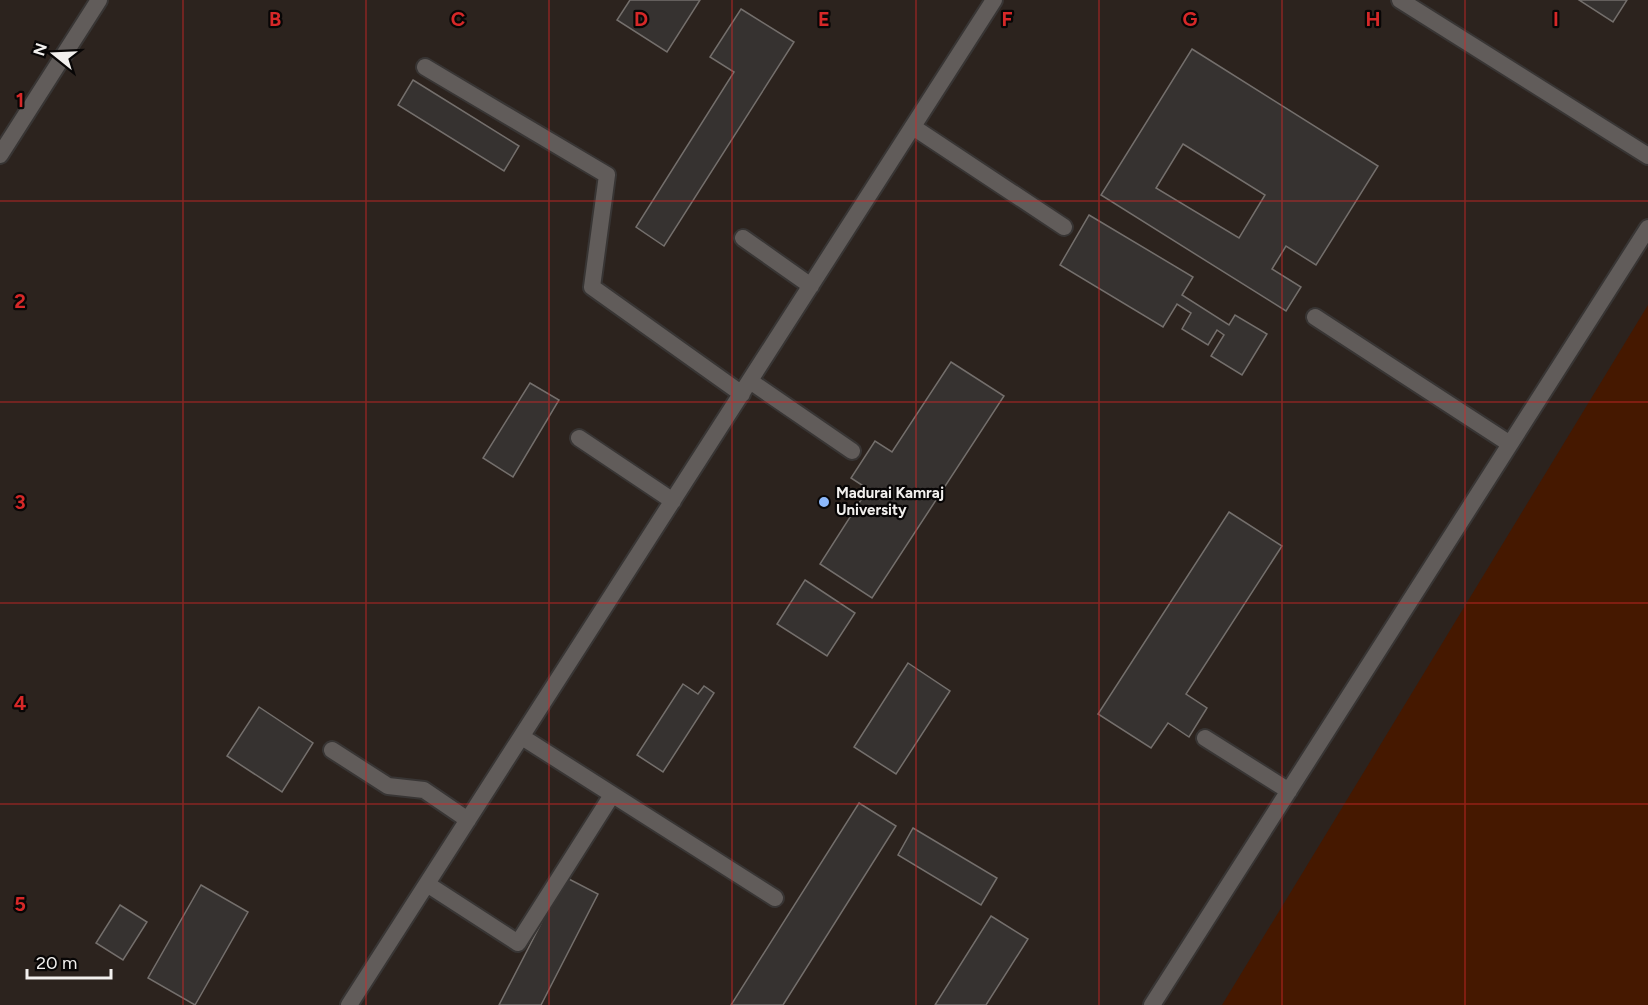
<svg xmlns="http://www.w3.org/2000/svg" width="1648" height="1005" font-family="Figtree,sans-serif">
<rect width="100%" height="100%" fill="#1f1b19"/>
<!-- built -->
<path fill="#2c231e" d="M0,0H1648V1005H0Z"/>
<!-- green -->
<path fill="#451800" d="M1648,305V1005H1222Z"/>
<!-- building -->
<path fill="#363230" stroke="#746f6c" stroke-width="1.5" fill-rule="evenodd" d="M630,0H700L667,52L617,20Z
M1579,0H1627L1613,22Z
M741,9L794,42L664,246L636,227L734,72L710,57Z
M1192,49L1378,166L1316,265L1286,246L1272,269L1301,287L1286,311L1101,195ZM1183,144L1265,195L1239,238L1156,188Z
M413,80L519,146L504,171L398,105Z
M1089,215L1193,277L1182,295L1229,325L1235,315L1267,334L1242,375L1211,356L1224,335L1217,330L1208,345L1182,329L1191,313L1177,304L1163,327L1060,265Z
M951,362L1004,396L872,598L820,564L868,489L851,478L875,441L892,452Z
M530,383L559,400L513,477L483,458Z
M1229,512L1282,546L1186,694L1207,708L1189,737L1168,723L1151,748L1098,714Z
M805,580L855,613L827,656L777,624Z
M908,663L950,691L896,774L854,747Z
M683,684L698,694L704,686L714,693L663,772L637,755Z
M259,707L313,743L282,792L227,756Z
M859,803L896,826L783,1005H731Z
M913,828L997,878L981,905L898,855Z
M565,877L598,894L541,1005H499Z
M201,885L248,912L195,1005L148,978Z
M120,905L147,922L123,960L96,943Z
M991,916L1028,939L986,1005H935Z"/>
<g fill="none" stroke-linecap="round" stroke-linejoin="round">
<defs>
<path id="service" d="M1400,0L1648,156
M425,67L607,175L592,287L742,394
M913,127L1064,227
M0,155L99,0
M743,238L811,286
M1315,317L1510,444
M750,381L852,451
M579,438L673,501
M522,737L775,898
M1205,738L1289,791
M332,750L388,786L424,790L468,820
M427,884L518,943L612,795
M349,1005L994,0
M1152,1005L1648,228"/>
</defs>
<!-- service casing -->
<use href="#service" stroke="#383534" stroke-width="20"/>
<!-- service -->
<use href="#service" stroke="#615c5a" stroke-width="16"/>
</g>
<!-- grid -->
<path fill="none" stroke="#d62828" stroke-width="1.5" stroke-opacity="0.55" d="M183,0V1005M366,0V1005M549,0V1005M732,0V1005M916,0V1005M1099,0V1005M1282,0V1005M1465,0V1005M0,201H1648M0,402H1648M0,603H1648M0,804H1648"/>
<!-- markers -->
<circle fill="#8db9fc" stroke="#080606" stroke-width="2" cx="824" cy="502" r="6"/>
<g text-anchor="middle" stroke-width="4.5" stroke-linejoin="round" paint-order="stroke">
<!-- poi labels -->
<g font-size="15" font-weight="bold" fill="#f2f0ee" stroke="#080606" text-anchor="start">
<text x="836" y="498">Madurai Kamraj<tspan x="836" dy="17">University</tspan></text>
</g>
</g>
<g font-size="20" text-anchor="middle" font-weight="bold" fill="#d62828" stroke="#080606" stroke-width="4.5" stroke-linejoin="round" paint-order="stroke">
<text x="275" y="26">B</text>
<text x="458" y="26">C</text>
<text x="641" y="26">D</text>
<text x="824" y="26">E</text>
<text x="1007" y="26">F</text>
<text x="1190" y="26">G</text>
<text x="1373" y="26">H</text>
<text x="1556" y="26">I</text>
<text x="20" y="107">1</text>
<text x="20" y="308">2</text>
<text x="20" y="509">3</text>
<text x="20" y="710">4</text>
<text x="20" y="911">5</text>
</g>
<!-- north arrow -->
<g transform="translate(54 54) rotate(288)" stroke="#080606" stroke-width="4.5" paint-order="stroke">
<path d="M0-4.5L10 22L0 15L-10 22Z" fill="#f2f0ee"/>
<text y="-9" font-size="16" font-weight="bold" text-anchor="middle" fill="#f2f0ee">N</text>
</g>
<!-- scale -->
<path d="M27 969v9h84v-9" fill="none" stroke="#f2f0ee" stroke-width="3"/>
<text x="36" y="969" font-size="18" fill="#f2f0ee" stroke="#080606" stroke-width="4.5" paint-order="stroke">20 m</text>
</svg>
